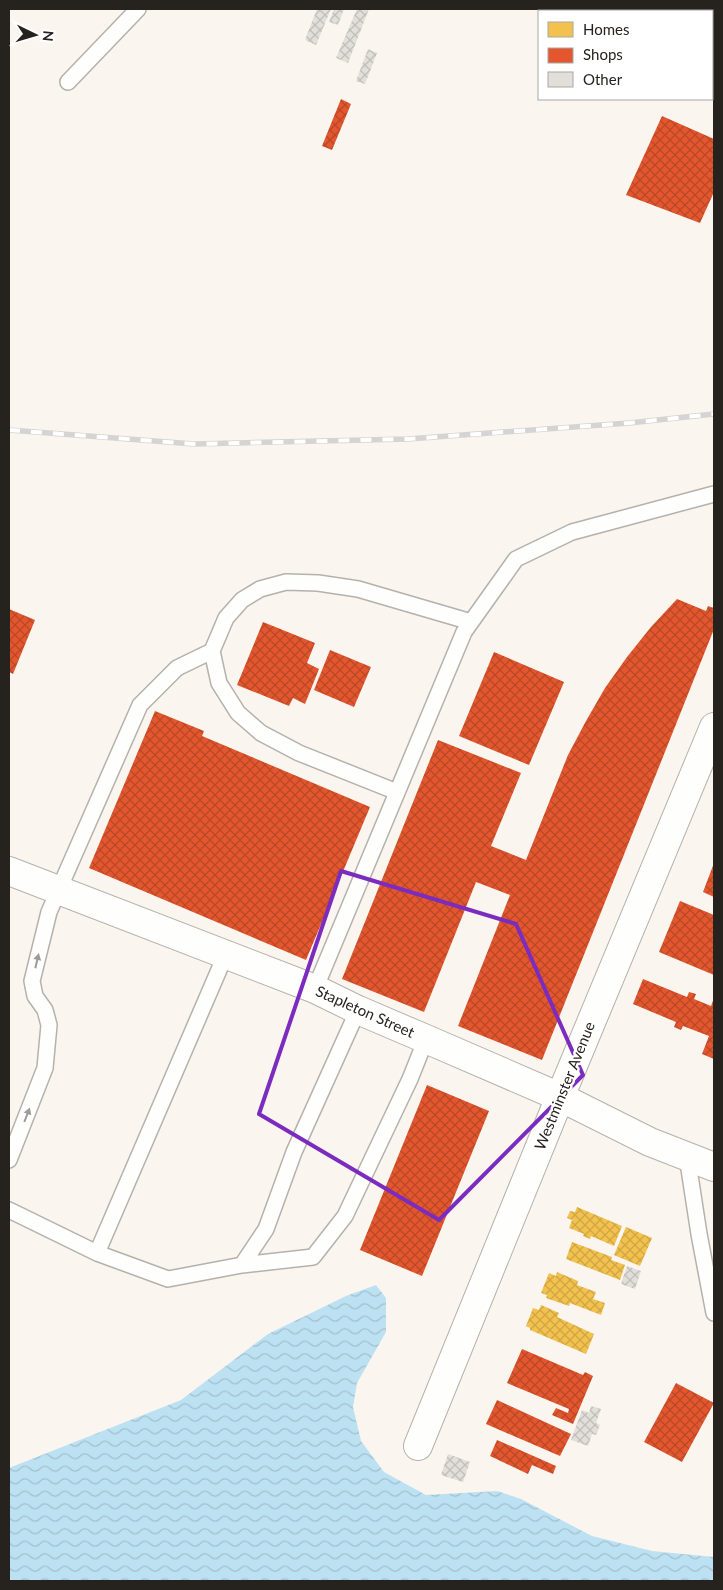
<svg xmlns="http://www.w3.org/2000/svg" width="723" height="1590" font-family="Lato,sans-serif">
<defs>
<pattern id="water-waves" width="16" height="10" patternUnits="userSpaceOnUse" patternTransform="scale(1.25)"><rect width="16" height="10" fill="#bce1f2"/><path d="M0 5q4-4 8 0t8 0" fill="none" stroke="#a1c1cf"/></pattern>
<pattern id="homes-cross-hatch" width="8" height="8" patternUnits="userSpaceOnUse" patternTransform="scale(1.25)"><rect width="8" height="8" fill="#f2c14e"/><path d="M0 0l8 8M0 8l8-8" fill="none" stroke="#cfa644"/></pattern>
<pattern id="shops-cross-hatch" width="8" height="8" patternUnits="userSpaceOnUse" patternTransform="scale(1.25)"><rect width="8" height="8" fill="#e4572e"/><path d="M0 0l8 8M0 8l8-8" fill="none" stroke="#b94827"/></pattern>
<pattern id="building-cross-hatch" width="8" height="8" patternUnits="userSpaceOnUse" patternTransform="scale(1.25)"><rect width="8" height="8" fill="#e2ded9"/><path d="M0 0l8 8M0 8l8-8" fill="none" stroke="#c2beba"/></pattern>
</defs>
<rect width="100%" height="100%" fill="#faf5ee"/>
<!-- water -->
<path fill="url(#water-waves)" d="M376,1285L386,1298V1332L357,1383L353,1407L361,1441L384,1472L426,1495L497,1491L521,1499L592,1536L652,1551L714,1557V1581H9V1468L181,1400L268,1334L346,1296Z"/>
<!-- homes -->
<path fill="url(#homes-cross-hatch)" d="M577,1207L622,1226L614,1246L591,1236L590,1239L583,1236L584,1234L569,1228L572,1220L567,1218L570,1211L575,1212Z
M626,1227L652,1238L640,1266L614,1255Z
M572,1242L612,1257L611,1260L625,1265L620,1280L566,1259Z
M557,1272L578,1281L577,1285L596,1292L593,1299L605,1303L601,1315L570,1303L569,1306L546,1298L547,1295L541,1293L549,1273L556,1276Z
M541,1305L559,1313L557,1317L594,1334L586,1354L530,1330V1328L526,1326L533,1308L539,1310Z"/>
<!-- shops -->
<path fill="url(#shops-cross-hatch)" d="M341,99L351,104L332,150L322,146Z
M662,116L714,139V192L700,223L626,195Z
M677,599L706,611L708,606L714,608V629L542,1060L458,1026L510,895L476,882L424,1012L342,979L438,740L521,773L491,846L526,860L568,755L586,721L605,688L627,657L651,627Z
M9,609L35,620L13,674L9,672Z
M263,622L315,643L307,663L319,669L305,704L293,698L289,706L237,685Z
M330,650L371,667L354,707L314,690Z
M494,652L564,682L529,765L459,736Z
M155,711L204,731L202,736L370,807L306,960L89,868Z
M714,863V897L703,892Z
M680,901L714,915V975L659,952Z
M643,979L687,997L689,992L696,994L694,999L711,1006L714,998V1059L702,1054L709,1036L683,1026L681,1030L674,1027L676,1022L633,1004Z
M427,1085L489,1111L422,1276L360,1250Z
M522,1349L583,1375L585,1372L593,1376L573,1424L552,1415L556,1408L568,1413L569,1409L507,1383Z
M676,1383L714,1403L682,1462L644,1442Z
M497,1400L571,1434L560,1456L486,1424Z
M497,1440L556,1466L553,1474L532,1465L528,1474L490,1456Z"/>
<!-- building -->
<path fill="url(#building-cross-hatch)" d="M317,9H331L316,45L305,40Z
M334,9H344L338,25L329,22Z
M357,9H369L348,63L336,58Z
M368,49L377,53L365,84L356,81Z
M627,1266L641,1271L635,1289L621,1284Z
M591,1406L601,1409L596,1423L600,1425L596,1435L592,1434L588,1446L571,1440L582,1410L589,1413Z
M448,1454L470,1462L463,1482L441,1475Z"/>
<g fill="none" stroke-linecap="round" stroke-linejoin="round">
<defs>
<path id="lane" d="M68,82L138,9
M397,792L299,753L261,733L238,713L219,683L212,651L226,618L242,600L260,589L286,582L318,583L358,589L471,622
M315,989L464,632L516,559L572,532L714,494
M687,1156L699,1234L714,1313
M9,1160L45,1068L49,1025L45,1010L35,996L32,981L49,912L140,705L177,668L212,651
M9,1210L97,1253L168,1279L242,1265L313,1257L345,1216L410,1079L426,1039
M97,1253L225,956
M242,1265L266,1229L294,1152L358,1010"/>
<path id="street" d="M9,871L315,989L358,1010L426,1039L560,1097L650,1142L714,1167
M418,1446L560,1097L714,727"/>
</defs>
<!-- lane casing -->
<use href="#lane" stroke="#b5b1ac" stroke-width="18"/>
<!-- street casing -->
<use href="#street" stroke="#b5b1ac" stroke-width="30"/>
<!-- lane -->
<use href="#lane" stroke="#fefefc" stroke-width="15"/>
<!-- street -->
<use href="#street" stroke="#fefefc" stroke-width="28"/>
<defs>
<path id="rail" d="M9,430L194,444L408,439L629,423L714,414"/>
</defs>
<!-- rail casing -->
<use href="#rail" stroke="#d5d4d2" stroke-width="5.5"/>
<!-- rail -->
<use href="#rail" stroke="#fff" stroke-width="4" stroke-dasharray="11" stroke-linecap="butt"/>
</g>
<!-- one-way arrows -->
<defs><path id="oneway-solid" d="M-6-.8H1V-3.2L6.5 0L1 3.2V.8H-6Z" transform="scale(1.25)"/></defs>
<g fill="#9d9b99">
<use href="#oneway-solid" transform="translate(37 961) rotate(-77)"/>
<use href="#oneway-solid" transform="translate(27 1115) rotate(-69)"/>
</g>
<!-- marked area -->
<path fill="none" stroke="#7b2cbf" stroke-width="4" stroke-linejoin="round" d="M341,871L516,924L583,1075L439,1220L259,1114Z"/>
<g text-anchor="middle" stroke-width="5" stroke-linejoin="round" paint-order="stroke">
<!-- street labels -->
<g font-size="15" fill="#26231f" stroke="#fff">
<text transform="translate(365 1012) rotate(24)" y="5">Stapleton Street</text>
<text transform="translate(565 1086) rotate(-68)" y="5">Westminster Avenue</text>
</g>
</g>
<!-- border -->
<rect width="723" height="1590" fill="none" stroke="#26231f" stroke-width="20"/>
<!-- legend -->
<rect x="538" y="10" width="175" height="90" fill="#ffffff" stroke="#a8a7a5"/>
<rect x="548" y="22" width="25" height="15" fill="#f2c14e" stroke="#a8a7a5"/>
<text x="583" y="35" font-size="15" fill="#26231f">Homes</text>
<rect x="548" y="48" width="25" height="15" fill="#e4572e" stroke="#a8a7a5"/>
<text x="583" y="60" font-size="15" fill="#26231f">Shops</text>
<rect x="548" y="72" width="25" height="15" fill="#e2ded9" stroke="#a8a7a5"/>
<text x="583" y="85" font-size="15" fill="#26231f">Other</text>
<!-- north arrow -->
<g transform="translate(35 35) rotate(95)" stroke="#ffffff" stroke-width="4" paint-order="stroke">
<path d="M0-4L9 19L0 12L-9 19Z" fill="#26231f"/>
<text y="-8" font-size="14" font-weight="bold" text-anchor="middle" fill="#26231f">N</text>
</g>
</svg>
